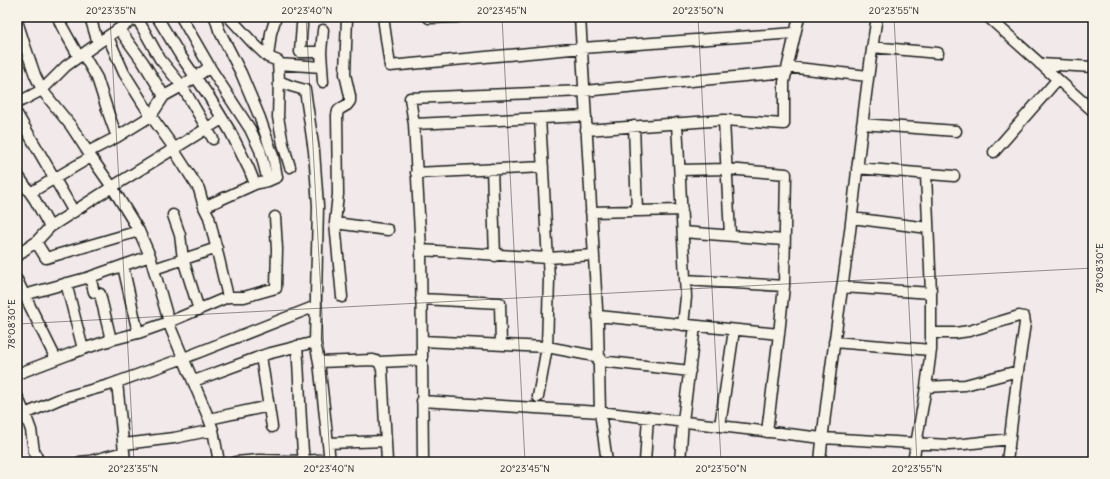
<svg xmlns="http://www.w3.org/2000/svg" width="1110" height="479" font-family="Delius,sans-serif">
<rect width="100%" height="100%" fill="#f1e9ea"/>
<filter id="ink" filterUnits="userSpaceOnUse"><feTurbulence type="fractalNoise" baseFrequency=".025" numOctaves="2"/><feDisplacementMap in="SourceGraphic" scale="8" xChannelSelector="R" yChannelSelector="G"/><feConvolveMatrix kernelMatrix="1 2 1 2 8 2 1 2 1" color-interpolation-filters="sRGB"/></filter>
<g filter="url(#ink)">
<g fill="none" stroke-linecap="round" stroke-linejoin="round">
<defs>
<path id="minor" d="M58,17L60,23L79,57
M90,17L98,43
M157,17L180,55L208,95L230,131L249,169L255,184
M181,17L211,69L250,129L260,150L268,181
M229,17L253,43L268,57L278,61L279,81L291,86L305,90L314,151L318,206L315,342L319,362L330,462
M383,17L390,66L582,48L795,33
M580,17L598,326L600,412L607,462
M988,17L1093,111
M137,18L160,59L182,86L213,139
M429,18L457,17
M17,21L25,46L35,75L42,90L71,126L88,152L91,157L112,187L139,231L150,256L171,329L209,419L213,430L219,462
M302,25L300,52H321
M119,29L143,62L164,96
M323,30L321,52L323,82
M108,37L124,73L151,116L174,148L177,155L199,189L204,207L209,217L228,297
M872,47L938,53
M83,54L97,78L109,115L117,137
M268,57L271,33L276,17
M278,64L322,67
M1040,64L1093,67
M788,67L868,76
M279,81L278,117L283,144L290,167
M17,103L42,90L66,66L101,41L129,22L139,17
M17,114L74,212
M724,120L730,235
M677,123L686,297L683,325
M414,124L586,116
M862,124L956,131
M634,126L637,211
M586,130L724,120L784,124V82L799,17
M88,152L117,137L151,116L164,96L182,86L210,67
M994,152L1057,80
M857,168L954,176
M492,169L495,256
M680,170L727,169L786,174L784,286L779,334L767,432
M416,173L543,167
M17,174L35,200L50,227
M30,193L91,157
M204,207L255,184L268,181L277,177L273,156L260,118L241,73L219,30L215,17
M591,212L682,210
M173,215L180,235L183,259L199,310
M852,218L928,228
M335,223L388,230
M683,232L784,240
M36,242L46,258L139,231
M421,250L548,258L594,255
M17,257L23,251L36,242L50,227L112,187L222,119
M123,266L138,333
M154,269L217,248
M90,277L94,292L100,294L111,340
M17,280L56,359
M685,280L784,286
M66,283L83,349
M843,287L931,293
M24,295L90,277L150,256
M342,297L335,223L338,194L337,115L338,111L340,109L347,105L350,101V96L345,74L347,17
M421,299L500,303L501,345
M598,316L779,334
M931,333H955L969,331L1019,316L1024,317L1025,323L1018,371L1007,462
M422,341L547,347L600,357
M834,342L931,350
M297,346C300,385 300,424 304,462
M261,356L272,427
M600,361L690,371
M319,362L373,360L379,362L382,369L387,462
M379,362L422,360
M17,374L83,349L111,340L138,333L169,322L228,297H244L276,288L277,249L275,217
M194,381L267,354L315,342
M117,382L125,462
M926,387L965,385L1018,371
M17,396L25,414L17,415
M538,397L547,347L549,279L540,118
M422,401L600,412L822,438L949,445L964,444L1010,439
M209,419L269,406
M720,426L734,330
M328,443L386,441
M124,444L174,438L213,430
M39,462L34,451L31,430L25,414L62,398L109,385L184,358L316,306
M80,462L90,461L124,452
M236,462L259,460L304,461L330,459
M423,462L421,250L414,124L410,98L584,91L787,72
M645,462L648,417
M680,462L683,421L695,326
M820,462C827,384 840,308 850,231C859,159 865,88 877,17
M913,462L926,387L931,350V293L926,174"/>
</defs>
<!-- minor casing -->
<use href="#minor" stroke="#1c1c1c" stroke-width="13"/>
<!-- minor -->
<use href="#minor" stroke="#f7f3e8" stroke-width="10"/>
</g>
</g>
<!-- ticks -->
<path fill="none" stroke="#1c1c1c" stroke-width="1" stroke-opacity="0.45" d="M110,17L134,462M306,17L330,462M502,17L525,462M698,17L721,462M894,17L917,462M1090,17L1093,82M17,324L1093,268"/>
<!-- margin -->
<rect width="1110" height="479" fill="none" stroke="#f7f3e8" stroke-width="44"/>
<rect x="22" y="22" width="1066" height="435" fill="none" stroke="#1c1c1c" stroke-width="1.5"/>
<g font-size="10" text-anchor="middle" fill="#1c1c1c">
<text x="111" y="14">20°23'35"N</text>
<text x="307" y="14">20°23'40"N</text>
<text x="502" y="14">20°23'45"N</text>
<text x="698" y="14">20°23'50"N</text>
<text x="894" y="14">20°23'55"N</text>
<text transform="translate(1099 268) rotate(-90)" y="4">78°08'30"E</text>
<text transform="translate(11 324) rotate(-90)" y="4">78°08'30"E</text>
<text x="133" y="472">20°23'35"N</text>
<text x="329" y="472">20°23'40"N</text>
<text x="525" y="472">20°23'45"N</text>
<text x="721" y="472">20°23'50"N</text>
<text x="917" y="472">20°23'55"N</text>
</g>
</svg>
